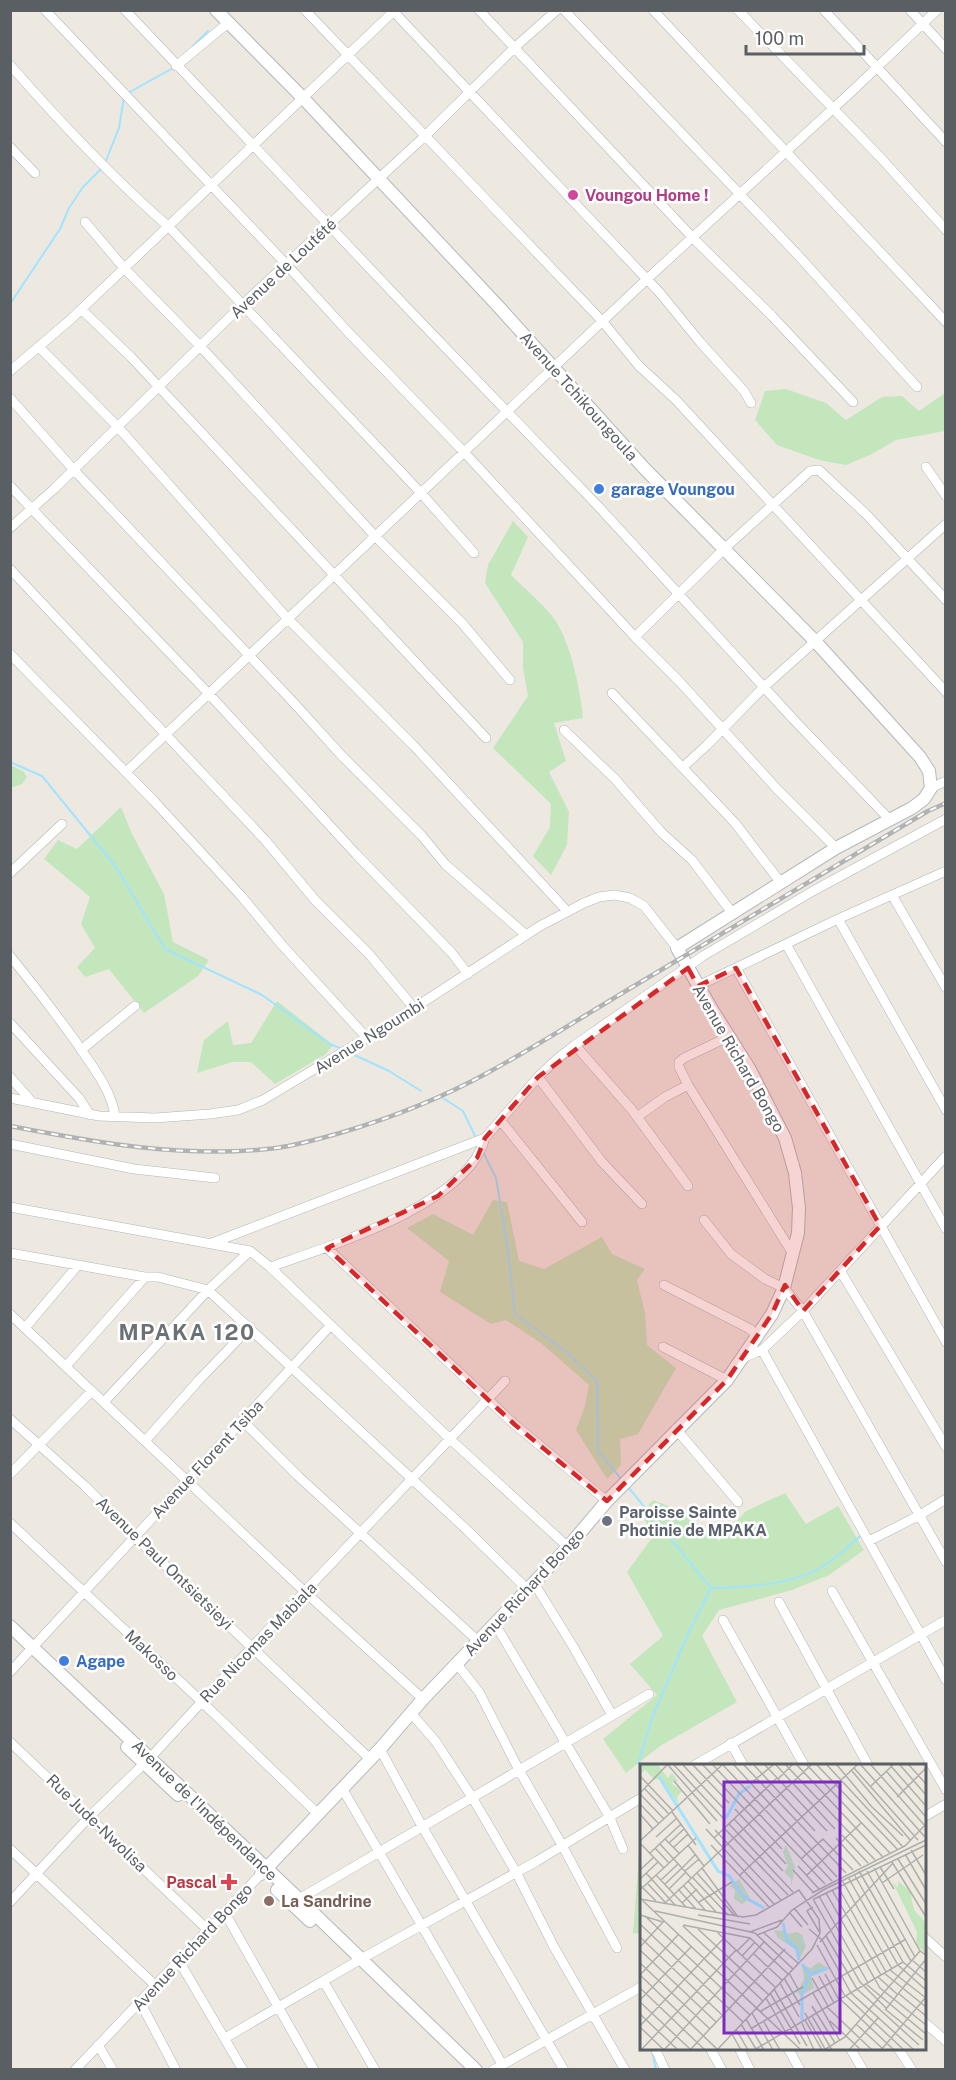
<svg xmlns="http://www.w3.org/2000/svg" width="956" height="2080" font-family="'Public Sans',sans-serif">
<rect width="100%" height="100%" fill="#ede9e1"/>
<!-- green -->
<path fill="#c3e6bd" d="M786,389L826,403L846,420L882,397L902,396L919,411L945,393V431L896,440L872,454L846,465L819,460L777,445L755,420L765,391Z
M513,521L528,537L511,575C523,587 550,610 557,623C572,649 580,689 583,718L554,723L566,761L549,772L569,812L567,845L551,875L533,856L550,827L551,804L493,748L528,696L523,668V642L485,583L488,565Z
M10,765L23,771L27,777L22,784L11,788Z
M121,807L132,834L164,894L173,942L209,960L198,976L144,1013L109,969L85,977L77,967L95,948L81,924L90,897L44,859L58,840L77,849Z
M277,1001L333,1045L326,1054L275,1084L251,1062H232L197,1073L204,1040L228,1021L233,1045L251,1043Z
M493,1200L507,1202L519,1261L544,1269L602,1237L612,1254L645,1269L637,1280L645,1313L647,1345L676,1368L638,1434L620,1439L621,1465L607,1479L576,1430L585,1406L589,1385L541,1343L506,1320L491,1324L440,1292L449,1261L407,1228L433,1214L473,1235Z
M785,1493L806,1524L838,1506L864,1550L829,1575L792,1590L719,1610L702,1636L737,1702L660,1746L626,1773L603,1739L657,1695L630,1664L663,1636L627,1572L654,1535L641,1514L653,1500L681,1511L719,1541L746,1511Z
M641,1830V1934L633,1933Z"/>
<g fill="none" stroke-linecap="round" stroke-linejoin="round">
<!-- stream -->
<path stroke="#a0e4ff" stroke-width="2" d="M193,46L208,31
M128,93L173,68
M105,163L119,128L124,97
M10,304L60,229L69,208L83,187L102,168
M10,762L42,776L116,867L165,949L262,995L330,1044L342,1049
M350,1053L389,1071L421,1091
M443,1098L463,1111L476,1138
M483,1152L496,1178L507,1243L515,1314L565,1351L597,1381L598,1451L622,1480
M628,1487L711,1588L687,1636L652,1718L639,1761L641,1773
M712,1588C750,1587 795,1585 828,1563C839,1555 850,1545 860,1536
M653,2055L656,2070"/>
<defs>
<path id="street" d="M45,10L286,264L348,332L464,452L635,637L679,681L777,789L836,848
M125,10L413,314L598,506L795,721L890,820
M305,10L603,322L639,366L676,400L946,692
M392,10L660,293L700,342L744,391L751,403
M479,10L693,238L772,316L853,402
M564,10L796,253L917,387
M653,10L946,322
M738,10L880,157L946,230
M824,10L946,142
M910,10L946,49
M10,65C60,122 111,177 169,227L421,493L474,553
M176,66L228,23
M10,147L35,173
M85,222L124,268L201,347L375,536L462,623L510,680
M81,309L131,357L486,738
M39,347L117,426L288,619L414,746L567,911
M10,371L70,320L395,10
M10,398L73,469L294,703L342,756L422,836L445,864L526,935
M926,467L946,496
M10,486L209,694L356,854L451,952L468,974
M10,528L54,489L242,305L425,136L514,48L557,10
M10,569L265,840L315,900L369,954L414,1008
M635,637L724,549L810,471L819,470L867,515L946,600
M10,654L154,801L242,897L282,945L367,1038
M612,693L735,823L781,883
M564,730L615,779L662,833L692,860L733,914
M683,767L706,746L764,687L946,524
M126,772L646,280L849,94L937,10
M931,788L946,781
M10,873L62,824
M892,895L946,988
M838,919L946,1110
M786,944L946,1229
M10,956C33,984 55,1013 76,1042C91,1065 111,1088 115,1116
M736,968L946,1342
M698,986L838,919L946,871
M10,1023L79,1098L90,1115
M730,1036L684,1058L679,1062V1067L688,1085L793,1254
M575,1045L632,1110L688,1186
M81,1050L135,1006
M10,1077L32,1102
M538,1077L602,1162L642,1204
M10,1098L99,1116L155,1118L210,1114L238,1110L263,1100L388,1025L540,926L584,903L599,897L614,895L630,898L644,906L677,948
M637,1117L665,1097L688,1085
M501,1121L582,1222
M10,1144L134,1169L215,1178
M10,1207L250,1251L270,1267L450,1439L568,1547
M704,1220L731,1254L765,1279L784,1288L803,1311L946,1562
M212,1243L485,1138L538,1077L557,1059L575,1045L703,956L813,891L946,819
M327,1248L514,1424L607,1501
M10,1253L145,1277H158L208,1290L467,1530L527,1589
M270,1267C329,1246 468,1205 485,1138
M841,1272L946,1447
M664,1285L750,1329L758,1337
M10,1314L305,1592L423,1699
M25,1328L78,1265
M663,1347L727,1380
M762,1350L946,1680
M745,1357L762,1350L803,1311L946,1156
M66,1366L145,1277
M104,1402L208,1290L250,1251
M10,1419L85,1486L135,1537L370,1759
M243,1421L298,1476L478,1641
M676,1429L738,1502
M145,1441L199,1380L250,1327
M10,1474L92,1391
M10,1523L201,1701L318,1814
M869,1541L920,1515L946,1499
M534,1583L574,1648L612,1715
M832,1591L946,1790
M779,1602L868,1765
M723,1620L804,1765
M495,1624L609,1816L623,1849
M457,1664L479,1692L519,1770L562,1845L617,1948
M10,1672L330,1326
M411,1713L436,1742L472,1797L516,1872L554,1947L625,2070
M10,1742L208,1930
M731,1743L743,1765
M380,1749L422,1826L564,2070
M695,1765L946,1620
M342,1788L502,2064
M924,1817L946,1804
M10,1849L156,1986
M299,1899L649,1694
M10,1902L90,1816L151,1757L252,1647L505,1381
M225,1913L314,2070
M924,1937L946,1957
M179,1961L243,2070
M324,1982L375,2070
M140,2002L176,2070
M924,2022L946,2041
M225,2038L361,1959L537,1861L641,1798
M98,2045L113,2070
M655,2048L665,2070
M710,2048L722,2070
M739,2048L750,2070
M788,2048L800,2070
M850,2048L863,2070
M898,2048L912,2070
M75,2070L261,1874
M493,2070L641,1987"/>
<path id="secondary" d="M216,10L303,98L498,306L644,468L815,641L920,757L929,771L931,788L924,799L912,808L836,848L677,948L711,1008L749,1068L785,1138L795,1173L799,1208L798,1233L784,1288L772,1314L727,1380L607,1501L568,1547L423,1699L380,1749L261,1874
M10,1626L299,1899L476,2070
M127,1747L178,1795
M277,1890L310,1921"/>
</defs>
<!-- street casing -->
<use href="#street" stroke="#b2b6b9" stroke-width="10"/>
<!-- secondary casing -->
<use href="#secondary" stroke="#b3b8bd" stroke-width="14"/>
<!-- street -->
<use href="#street" stroke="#fff" stroke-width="9"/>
<!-- secondary -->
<use href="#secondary" stroke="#fff" stroke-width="12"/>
<defs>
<path id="rail" d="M10,1126C98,1143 186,1159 276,1148C298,1145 319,1139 340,1133C391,1118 442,1098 489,1072C535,1047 579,1019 624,992C725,932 826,871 928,811L946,803"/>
</defs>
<!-- rail casing -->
<use href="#rail" stroke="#b1b2b3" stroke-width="4.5"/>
<!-- rail -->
<use href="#rail" stroke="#fff" stroke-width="2" stroke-dasharray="7" stroke-linecap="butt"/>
</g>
<!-- marked area -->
<path fill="#d62828" fill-opacity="0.2" stroke="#d62828" stroke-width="4.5" stroke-dasharray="12 8" stroke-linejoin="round" d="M688,968L698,986L736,968L880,1226L803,1311L785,1285L772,1314L727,1380L607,1501L514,1424L327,1248L438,1196L477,1158L485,1138L538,1077Z"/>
<!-- markers -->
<circle fill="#d1479c" stroke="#fff" stroke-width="2" cx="573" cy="195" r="6"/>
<g fill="#3f7fe0" stroke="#fff" stroke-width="2">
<circle cx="599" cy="489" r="6"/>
<circle cx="64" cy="1661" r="6"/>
</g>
<circle fill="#6b7280" stroke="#fff" stroke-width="2" cx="607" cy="1521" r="6"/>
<path fill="#e0444e" stroke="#fff" stroke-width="2" d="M226 1873h6v6h6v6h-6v6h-6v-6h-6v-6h6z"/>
<circle fill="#8d6e63" stroke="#fff" stroke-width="2" cx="269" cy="1901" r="6"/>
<g text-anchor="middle" stroke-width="5" stroke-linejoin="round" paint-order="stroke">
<!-- hotel labels -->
<g font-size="16" font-weight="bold" fill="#b23c85" stroke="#fff" text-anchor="start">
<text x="585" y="201">Voungou Home !</text>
</g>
<!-- street labels -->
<g font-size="16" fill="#5a5f63" stroke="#fff">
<text transform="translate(283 268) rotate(-43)" y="6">Avenue de Loutété</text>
<text transform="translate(579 396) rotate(48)" y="6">Avenue Tchikoungoula</text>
<text transform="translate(369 1036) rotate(-32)" y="6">Avenue Ngoumbi</text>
<text transform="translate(739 1058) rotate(60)" y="6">Avenue Richard Bongo</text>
<text transform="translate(207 1459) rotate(-47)" y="6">Avenue Florent Tsiba</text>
<text transform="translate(165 1563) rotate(44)" y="6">Avenue Paul Ontsietsieyi</text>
<text transform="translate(524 1592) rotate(-47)" y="6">Avenue Richard Bongo</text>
<text transform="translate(258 1642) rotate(-46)" y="6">Rue Nicomas Mabiala</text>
<text transform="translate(152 1655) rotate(43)" y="6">Makosso</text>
<text transform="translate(205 1810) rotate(44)" y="6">Avenue de l'Indépendance</text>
<text transform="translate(97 1823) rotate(44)" y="6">Rue Jude-Nwolisa</text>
<text transform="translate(192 1947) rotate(-47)" y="6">Avenue Richard Bongo</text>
</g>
<!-- shop labels -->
<g font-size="16" font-weight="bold" fill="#366cbe" stroke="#fff" text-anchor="start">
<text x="611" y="495">garage Voungou</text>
<text x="76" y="1667">Agape</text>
</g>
<!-- worship labels -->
<g font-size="16" font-weight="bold" fill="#5b616d" stroke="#fff" text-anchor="start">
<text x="619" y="1518">Paroisse Sainte<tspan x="619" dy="18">Photinie de MPAKA</tspan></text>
</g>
<!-- health labels -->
<g font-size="16" font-weight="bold" fill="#be3a42" stroke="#fff" text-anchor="end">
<text x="217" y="1888">Pascal</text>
</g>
<!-- education labels -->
<g font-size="16" font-weight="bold" fill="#785e54" stroke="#fff" text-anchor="start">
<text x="281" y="1907">La Sandrine</text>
</g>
<!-- district labels -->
<g font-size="22" font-weight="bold" letter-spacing="1.5" fill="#6b7175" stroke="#fff">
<text x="187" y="1340">MPAKA 120</text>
</g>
</g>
<!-- overview -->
<g transform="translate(640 1764)">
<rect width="286" height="286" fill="#ede9e1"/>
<path d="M0,1H18L28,14L32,9L38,17L31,19L42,27L37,33L39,40L19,14L15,16L5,6L0,10ZM146,81L155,103L151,124V115L144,108L148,102L143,88ZM99,115L110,134L102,140L94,135L95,126L90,122ZM252,117L258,124V117L270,127L274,146L286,159L284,188L276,180L277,168ZM144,163L147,170L157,168L162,171L166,183L158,197L155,185L138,174L134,166L142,167ZM179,198L189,205L171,213L174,224L160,232L157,228L164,215L162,201L171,204Z" fill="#c3e6bd"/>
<path fill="none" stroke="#a0e4ff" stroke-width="3" d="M19,13L78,107L89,112L104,133L124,144M86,54L99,30L110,22M143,159L147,177L157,185L159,196M162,200L170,210L162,231V256M170,210L188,204"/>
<path fill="none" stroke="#aeaeab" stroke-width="1.5" d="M28,1L77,57M34,1L84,55M43,1L83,44M53,1L89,39M63,1L142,85M73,1L185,120M83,1L192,117M94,1L197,113M104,1L206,109M114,1L175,67M125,1L187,67M136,1L195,65M146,1L235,96M157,1L243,93M167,1L250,89M177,1L258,86M187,1L263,83M197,1L232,43M221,1L285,73M231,1L286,63M250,1L286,42M260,1L286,31M269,1L286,20M214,4L278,76M212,7L271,77M247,8L286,53M0,12L33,47M138,15L152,1M34,17L70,60M111,19L133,1M230,23L253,1M4,24L29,50M0,29L27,1M0,30L24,55M257,33L286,4M0,40L19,60M232,43L263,72M95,45L146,100M32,48L56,81M0,50L13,65M94,55L143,107M89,60L153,128M84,64L148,131M66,65L134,140M75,66L141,136M202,71L228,99M16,73L37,54M74,74L137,14M196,74L221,102M25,75L39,89M0,77L82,1M0,79L24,104M29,79L44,65M20,80L51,114M48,81L64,102M71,81L129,143M15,84L29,99M33,84L48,70M271,86L286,111M10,89L41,60M265,90L286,126M161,95L183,75L213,106M258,95L286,140M252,98L286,153M158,102L179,125M240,103L254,125M42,104L56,90M62,104L98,153M234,104L280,187M0,106L14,93M153,106L173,128M45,107L59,95M219,107L271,197M227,107L275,193M6,109L35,141M57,109L95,152M214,110L263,198L286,217M16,111L46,143M100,111L217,1M167,111L221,59M52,113L88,151M208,113L258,201L286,226M0,115L18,98M21,116L38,100M202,116L252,205M48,117L76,148M242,119L283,91M8,120L25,138M25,120L42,104M0,121L16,137M43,121L66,147M198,123L246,208M29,125L46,108M38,125L56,145M0,126L56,74M192,126L241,211M172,129L265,82L286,60M186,129L240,224L286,261M179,132L228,219M0,135L103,153L116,151L159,126L179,155L180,169L172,185L77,286M173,135L220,218L246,244M174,135L286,81M2,136L161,286M59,138L92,118M25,139L171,1M42,139L57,125M173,143L167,147L180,169M154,144L168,161M15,147L115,169L153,205M149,148L162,163M0,151L23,158M58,151L110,160M5,152L110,251M0,160L103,258M43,161L110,174L148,210M43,162L123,237M58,165L129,231M169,165L182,176L211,229L274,286M110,168L142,156M78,169L135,223M124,169L158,199M117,171L137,163L152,146L183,126L286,76M186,172L217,225L279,281M0,173L82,251M180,178L253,99M177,181L205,232M0,183L24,157M0,186L76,258M97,187L110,174M114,190L142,216M102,192L115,178M272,196L286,208M0,199L70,265M250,206L286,234M149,209L158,225M244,209L286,243M185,210L199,236M0,211L77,285M0,211L38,171M179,212L194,239M238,213L257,230M144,214L160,241M172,214L188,242M140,219L159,253M226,220L286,270M0,224L65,286M134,225L167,282M130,229L160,280M173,229L200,277M258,229L286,252M206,232L264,286M126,234L145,267M200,235L254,286M0,236L51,183M0,238L50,285M172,242L195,279M187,243L232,286M245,245L283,276M246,245L286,195M121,247L163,223M112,249L133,286M165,249L185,285M0,250L38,286M172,252L192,286M106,255L124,286M165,256L182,286M190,257L221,286M124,258L140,286M162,259L174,286M101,260L116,285M216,260L242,284M0,262L83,175M0,263L24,286M112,264L266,175M96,265L108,286M92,270L101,286M1,286L96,186M24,286L124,178M50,286L145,185M114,286L263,198M184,286L205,273L280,187L286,191M209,286L239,253M241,286L286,233"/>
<path fill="#7b2cbf" fill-opacity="0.15" stroke="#7b2cbf" stroke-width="3" d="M84,18H200V269H84Z"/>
<rect width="286" height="286" fill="none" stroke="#5a5f63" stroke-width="3"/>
</g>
<!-- border -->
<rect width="956" height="2080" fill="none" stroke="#5a5f63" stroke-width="24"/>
<!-- scale -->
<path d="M746 45v9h118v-9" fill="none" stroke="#5a5f63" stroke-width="3"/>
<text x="755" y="45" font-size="18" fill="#5a5f63" stroke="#ffffff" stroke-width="4.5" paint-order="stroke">100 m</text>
</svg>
